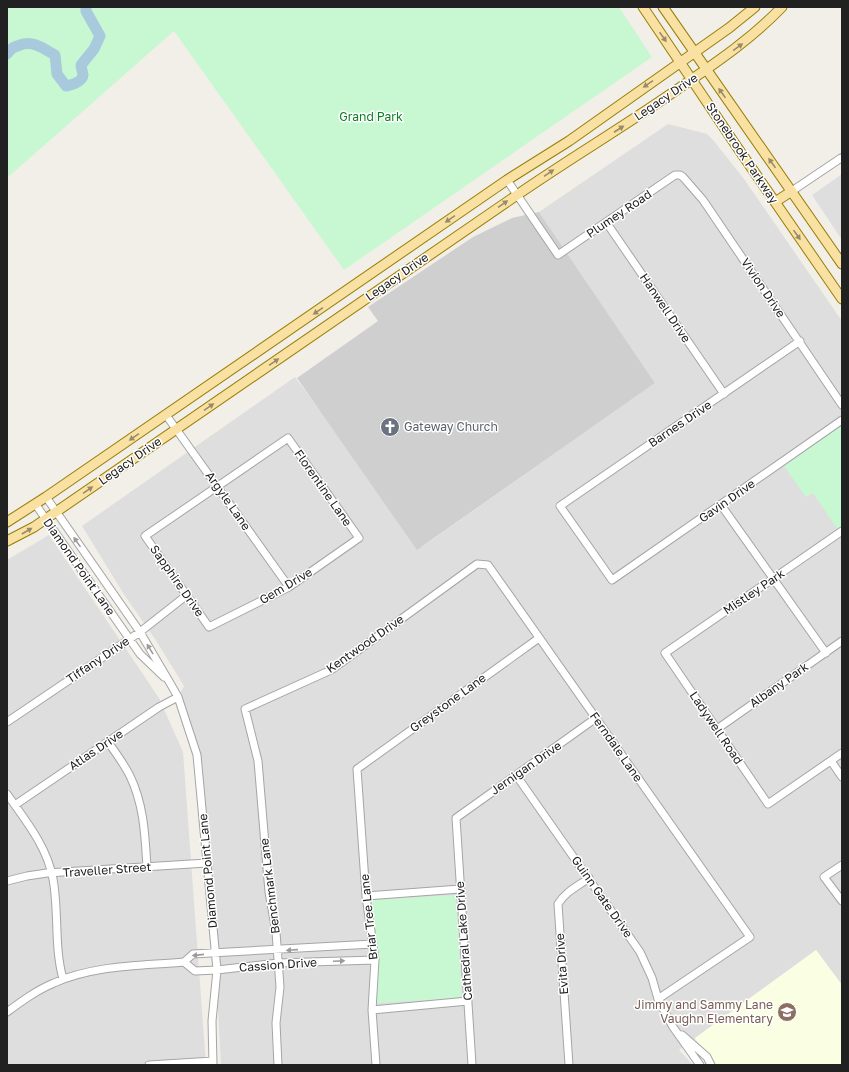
<svg xmlns="http://www.w3.org/2000/svg" width="849" height="1072" font-family="'Golos Text',sans-serif">
<rect width="100%" height="100%" fill="#f1efe7"/>
<!-- residential -->
<path fill="#dfdede" d="M668,124L707,134L713,140L744,179L842,321V985L816,950L679,1050L693,1065H221L215,954L197,755L178,697L184,686L155,639L125,596L82,526L295,377L422,547L655,383L539,212Z
M842,174V240L812,195Z
M49,535L159,698L183,752L206,1065H7V560Z"/>
<!-- education -->
<path fill="#fafee3" d="M816,950L842,985V1065H713L695,1038Z"/>
<!-- religious -->
<path fill="#cfcfcf" d="M539,212L655,383L417,550L297,378L378,321L368,307L473,237L512,218Z"/>
<!-- park -->
<path fill="#c7f8d2" d="M7,7H619L652,57L344,270L174,31L7,178Z
M842,425V527L838,530L813,493L806,497L784,466Z
M456,895L462,998L376,1003C375,985 379,968 377,950C376,933 371,917 369,900Z"/>
<g fill="none" stroke-linecap="round" stroke-linejoin="round">
<!-- river -->
<path stroke="#a9cadd" stroke-width="11" d="M7,54C11,48 14,47 20,45C33,40 44,49 55,55L57,74L66,86C71,85 82,82 83,75C83,73 81,68 81,65L94,49L100,36L86,11V7"/>
<defs>
<path id="minor" d="M507,180L558,255L675,175H680L683,177L703,200L842,405
M792,191L841,158L842,159
M606,222L724,394
M800,341L560,506L612,580L842,420
M166,415L289,587
M288,438L359,538L289,587L209,627L145,536Z
M46,497L140,632L170,683L178,697L197,755L217,970L212,1021L213,1065
M36,505L140,654L164,677
M721,505L826,653
M842,531L665,653L768,804L842,753
M7,722L140,632L187,595
M717,729L842,641
M108,742C116,753 124,764 130,776C144,805 145,835 147,867
M831,761L842,777
M516,775L640,952L652,978L658,999L673,1027L700,1065
M7,794C25,820 47,846 53,879C59,912 54,947 63,979
M15,805L159,707L178,697
M842,865L824,877L842,901
M7,881L27,876L47,873L207,863
M366,896L460,889
M184,962L195,971L217,970L278,963L375,960
M372,1010L468,1001
M7,1012C22,1001 37,990 54,983C94,965 140,966 184,962L193,954L373,944
M682,1035L707,1057L711,1065
M149,1065L213,1061
M278,1065L276,1023L280,987L276,932L269,892L258,761L245,709L331,670L477,564L488,565L750,937L658,999
M376,1065L372,1010L375,960L366,896L357,769L539,638
M472,1065L456,818L596,718
M569,1065L558,904C565,892 578,886 589,878"/>
<path id="major" d="M643,7L735,144L842,299
M663,7L842,264
M775,202L792,191
M7,522L46,497L507,180L569,141L729,28L755,7
M7,541L34,527L517,195C572,157 630,123 685,84C720,60 752,38 782,7"/>
</defs>
<!-- minor casing -->
<use href="#minor" stroke="#a5a5a5" stroke-width="9"/>
<!-- major casing -->
<use href="#major" stroke="#997d04" stroke-width="11"/>
<!-- minor -->
<use href="#minor" stroke="#fff" stroke-width="7"/>
<!-- major -->
<use href="#major" stroke="#f9e1a4" stroke-width="9"/>
</g>
<!-- one-way arrows -->
<defs><path id="oneway-solid" d="M-6-.8H1V-3.2L6.5 0L1 3.2V.8H-6Z"/></defs>
<g fill="#988b69">
<use href="#oneway-solid" transform="translate(663 37) rotate(55)"/>
<use href="#oneway-solid" transform="translate(738 47) rotate(-36)"/>
<use href="#oneway-solid" transform="translate(648 84) rotate(146)"/>
<use href="#oneway-solid" transform="translate(722 93) rotate(-125)"/>
<use href="#oneway-solid" transform="translate(619 129) rotate(-33)"/>
<use href="#oneway-solid" transform="translate(772 163) rotate(-126)"/>
<use href="#oneway-solid" transform="translate(549 173) rotate(-34)"/>
<use href="#oneway-solid" transform="translate(503 204) rotate(-35)"/>
<use href="#oneway-solid" transform="translate(450 219) rotate(145)"/>
<use href="#oneway-solid" transform="translate(797 235) rotate(55)"/>
<use href="#oneway-solid" transform="translate(318 311) rotate(146)"/>
<use href="#oneway-solid" transform="translate(274 362) rotate(-34)"/>
<use href="#oneway-solid" transform="translate(209 407) rotate(-34)"/>
<use href="#oneway-solid" transform="translate(134 437) rotate(145)"/>
<use href="#oneway-solid" transform="translate(88 490) rotate(-35)"/>
<use href="#oneway-solid" transform="translate(27 531) rotate(-30)"/>
</g>
<g fill="#9b9b9b">
<use href="#oneway-solid" transform="translate(77 542) rotate(-125)"/>
<use href="#oneway-solid" transform="translate(150 649) rotate(-121)"/>
<use href="#oneway-solid" transform="translate(292 950) rotate(176)"/>
<use href="#oneway-solid" transform="translate(198 955) rotate(174)"/>
<use href="#oneway-solid" transform="translate(339 961) rotate(-2)"/>
</g>
<!-- icons -->
<defs>
<symbol id="church-disc" viewBox="-11 -11 22 22"><circle r="9.5" fill="#6b7280" stroke="#fff"/><path d="M-1.2-6h2.4v3.5h3.3v2.4h-3.3V6h-2.4V-.1h-3.3v-2.4h3.3Z" fill="#fff"/></symbol>
<symbol id="school-disc" viewBox="-11 -11 22 22"><circle r="9.5" fill="#8d6e63" stroke="#fff"/><path d="M0-5L7-2L0 1L-7-2ZM-4 1L0 2.5L4 1V4Q0 6-4 4Z" fill="#fff"/></symbol>
</defs>
<g fill-rule="evenodd">
<use href="#church-disc" x="379" y="416" width="22" height="22"/>
<use href="#school-disc" x="776" y="1001" width="22" height="22"/>
</g>
<g text-anchor="middle" stroke-width="3" stroke-linejoin="round" paint-order="stroke">
<!-- street labels -->
<g font-size="12" fill="#212121" stroke="#fff">
<text transform="translate(666 97) rotate(-34)" y="4">Legacy Drive</text>
<text transform="translate(742 153) rotate(56)" y="4">Stonebrook Parkway</text>
<text transform="translate(619 214) rotate(-34)" y="4">Plumey Road</text>
<text transform="translate(397 277) rotate(-35)" y="4">Legacy Drive</text>
<text transform="translate(763 288) rotate(56)" y="4">Vivion Drive</text>
<text transform="translate(665 308) rotate(56)" y="4">Hanwell Drive</text>
<text transform="translate(680 424) rotate(-34)" y="4">Barnes Drive</text>
<text transform="translate(130 461) rotate(-35)" y="4">Legacy Drive</text>
<text transform="translate(323 488) rotate(55)" y="4">Florentine Lane</text>
<text transform="translate(228 501) rotate(55)" y="4">Argyle Lane</text>
<text transform="translate(727 501) rotate(-35)" y="4">Gavin Drive</text>
<text transform="translate(79 567) rotate(55)" y="4">Diamond Point Lane</text>
<text transform="translate(177 581) rotate(55)" y="4">Sapphire Drive</text>
<text transform="translate(286 586) rotate(-31)" y="4">Gem Drive</text>
<text transform="translate(754 592) rotate(-34)" y="4">Mistley Park</text>
<text transform="translate(365 644) rotate(-35)" y="4">Kentwood Drive</text>
<text transform="translate(98 660) rotate(-34)" y="4">Tiffany Drive</text>
<text transform="translate(779 685) rotate(-35)" y="4">Albany Park</text>
<text transform="translate(448 703) rotate(-36)" y="4">Greystone Lane</text>
<text transform="translate(716 728) rotate(56)" y="4">Ladywell Road</text>
<text transform="translate(616 747) rotate(55)" y="4">Ferndale Lane</text>
<text transform="translate(96 750) rotate(-34)" y="4">Atlas Drive</text>
<text transform="translate(526 768) rotate(-35)" y="4">Jernigan Drive</text>
<text transform="translate(107 870) rotate(-4)" y="4">Traveller Street</text>
<text transform="translate(208 871) rotate(-95)" y="4">Diamond Point Lane</text>
<text transform="translate(270 886) rotate(-97)" y="4">Benchmark Lane</text>
<text transform="translate(602 897) rotate(55)" y="4">Guinn Gate Drive</text>
<text transform="translate(369 917) rotate(-96)" y="4">Briar Tree Lane</text>
<text transform="translate(464 941) rotate(-94)" y="4">Cathedral Lake Drive</text>
<text transform="translate(562 964) rotate(-94)" y="4">Evita Drive</text>
<text transform="translate(278 965) rotate(-4)" y="4">Cassion Drive</text>
</g>
<!-- park labels -->
<g font-size="12" fill="#0f7e28" stroke="#fff">
<text x="371" y="121">Grand Park</text>
</g>
<!-- worship labels -->
<g font-size="12" fill="#5b616d" stroke="#fff" text-anchor="start">
<text x="404" y="431">Gateway Church</text>
</g>
<!-- education labels -->
<g font-size="12" fill="#785e54" stroke="#fff" text-anchor="end">
<text x="773" y="1009">Jimmy and Sammy Lane<tspan x="773" dy="14">Vaughn Elementary</tspan></text>
</g>
</g>
<!-- border -->
<rect width="849" height="1072" fill="none" stroke="#212121" stroke-width="16"/>
</svg>
